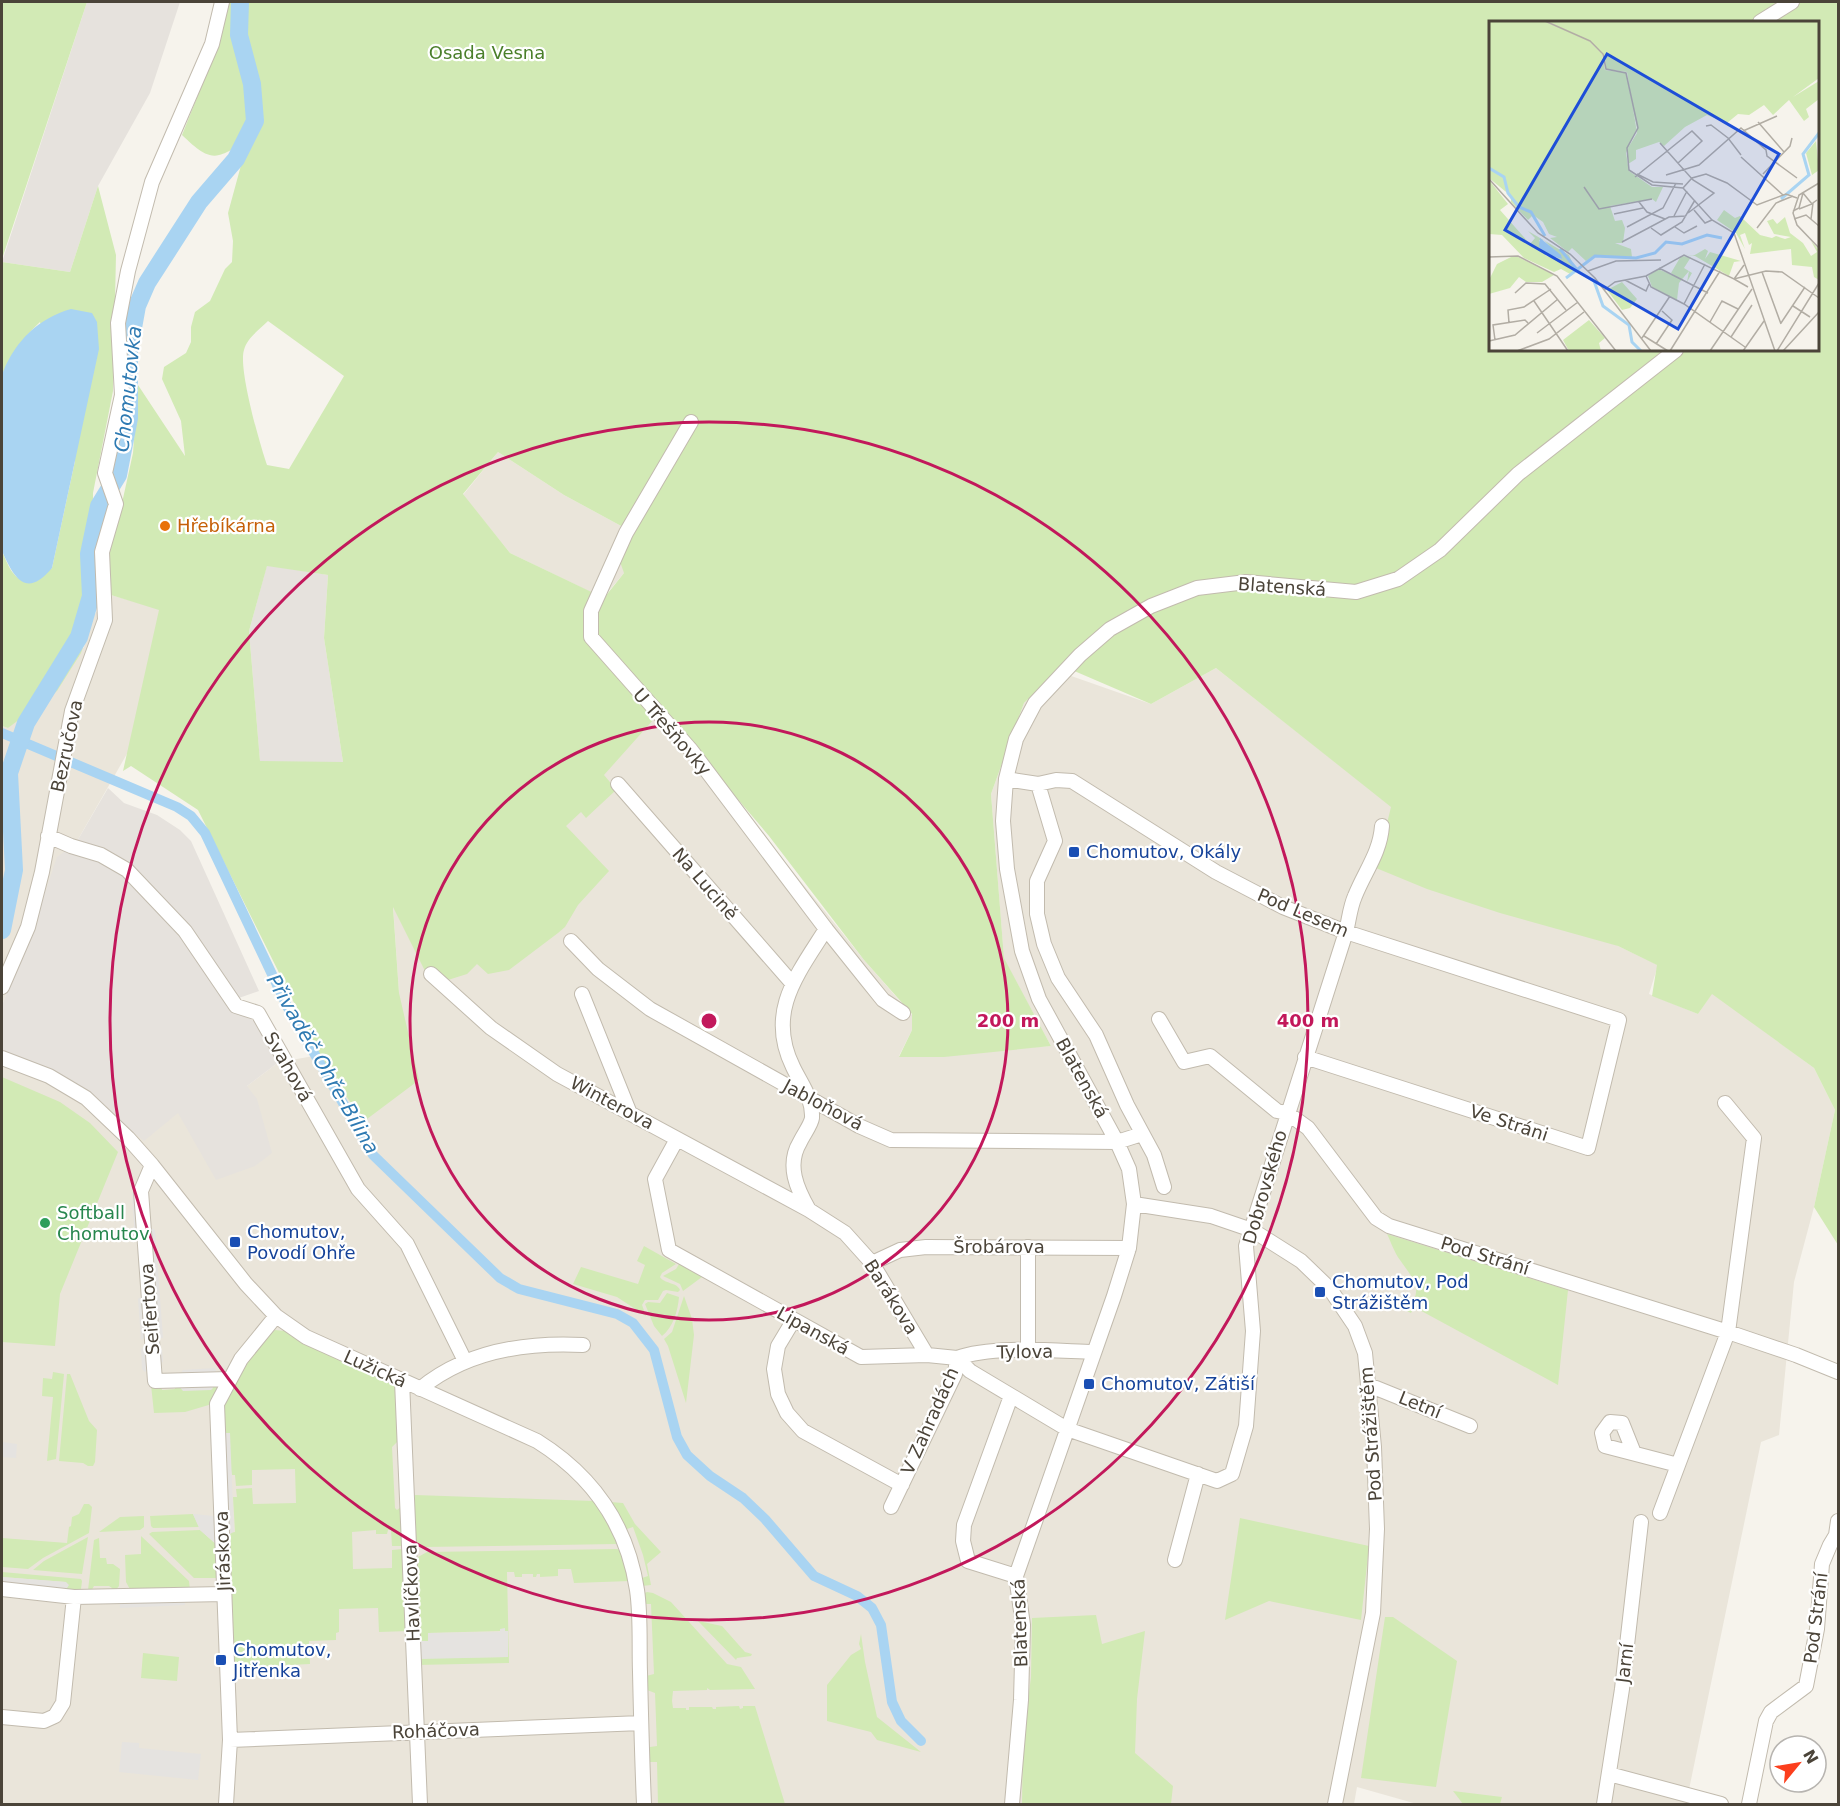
<svg xmlns="http://www.w3.org/2000/svg" width="1840" height="1806" font-family="'DejaVu Sans',sans-serif">
<rect width="100%" height="100%" fill="#f6f3ec"/>
<!-- residential -->
<path fill="#eae5da" d="M498,452L564,495L623,527L624,573L603,598L510,553L463,495Z
M111,595L160,609L128,752L76,843L32,931L2,1005V726L8,728L84,647L94,615Z
M1216,668L1392,807L1618,946L1658,965L1649,994L1698,1014L1712,993L1814,1068L1835,1110L1814,1207L1794,1282L1779,1435L1761,1442L1686,1804H1417L1357,1787L1354,1804H2V1050L60,1077L178,1112L247,1086L279,1062L320,1055L363,1121L399,993L393,905L662,709L864,960L912,1015V1030L899,1056L1051,1046L1004,959L991,794L1024,703L1057,671L1151,704Z"/>
<!-- industrial -->
<path fill="#e6e2dd" d="M87,2H180L150,93L98,186L70,272L2,262Z
M267,565L328,575L324,638L343,762H260L249,631Z
M108,788L124,803L157,815L180,830L191,841L259,991L236,999L246,1015L261,1027L279,1062L247,1086L257,1099L272,1153L255,1166L216,1180L178,1113L144,1141L60,1077L2,1050V1005L32,931L57,857L76,843Z"/>
<!-- green -->
<path fill="#d2eab5" fill-rule="evenodd" d="M2,2H87L2,259Z
M228,2H1782L1751,22H1490V350H1668L1437,546L1396,574L1356,587L1246,577L1148,601L1057,671L1024,703L991,794L1004,958L1051,1046L944,1057H899L912,1030V1014L864,960L769,836L662,710L604,775L615,788V791L586,818L581,812L566,826L609,871L578,905L565,927L558,933L509,970L488,974L477,964L467,974L432,985L393,907L399,993L419,1080L363,1122L320,1055L198,810L131,766L123,771L159,610L111,595L106,553L122,503L133,453L138,385L185,456L181,421L162,379L164,367L186,353L191,342V327L195,312L210,301L225,269L232,262L233,241L228,213L246,147C231,147 231,152 219,155C205,159 191,143 182,135L218,45ZM268,321L344,376L289,469L267,465C260,445 238,368 244,350C247,338 259,330 268,321ZM498,452L564,495L623,527L618,556L624,573L604,598L510,553L463,494ZM267,566L328,575L324,638L343,762L260,761L249,631Z
M1801,2H1838V1245L1814,1207L1835,1110L1814,1068L1712,994L1698,1014L1652,996L1657,965L1618,946L1500,913L1427,889L1376,868L1391,807L1216,668L1151,704L1072,670L1113,634L1153,610L1198,593L1246,587L1312,595L1401,584L1521,478L1685,350H1818V22H1770Z
M98,186L116,255L113,391L93,493L94,615L81,653L57,691L8,728L2,726V551C8,565 12,578 28,583L52,568L75,461L40,322C23,338 12,354 2,375V262L70,272Z
M2,1077L60,1102L90,1123L118,1152L60,1294L55,1346L2,1342Z
M1387,1234L1568,1290L1558,1385L1414,1307L1411,1313L1407,1311C1425,1288 1413,1279 1400,1260C1394,1252 1391,1242 1387,1234Z
M644,1246L676,1264L662,1273L660,1277C664,1284 677,1282 680,1290L678,1292L666,1290L663,1291L658,1300H645L642,1305L646,1316L617,1297L573,1284L581,1267L638,1284L645,1265L637,1261Z
M681,1261L741,1295L740,1297L702,1277L683,1291L680,1284L663,1276L676,1269Z
M667,1293L679,1297C678,1310 673,1328 662,1336L654,1326L645,1304L648,1302L660,1303Z
M684,1296L692,1319L694,1335L686,1403L668,1346L664,1339L672,1332Z
M275,1330L285,1331L391,1382L396,1387L401,1438L392,1447L395,1508L397,1510L402,1506L403,1546H392L391,1530H388L387,1534H376V1530L352,1532L353,1569L392,1568V1550L403,1549L409,1631L379,1632L378,1608L339,1609V1632L336,1633V1640L309,1641L310,1664L231,1668L226,1539L230,1533L235,1532L233,1497H237L236,1489L252,1488L253,1504L296,1503L295,1469L252,1470V1485L236,1486L235,1475H232L220,1413L232,1382L270,1333Z
M53,1372L64,1374L56,1459L47,1461L53,1397L42,1396L43,1378L52,1379Z
M67,1374H70L89,1421L97,1430L95,1462L93,1466H88L83,1463L59,1461Z
M161,1384L162,1390L175,1389V1384H210L216,1385L217,1388L212,1404L185,1412L154,1413L151,1385Z
M415,1495L594,1501L606,1519L617,1544L424,1547L415,1541Z
M610,1502L623,1503L635,1524L661,1552L647,1564L651,1585L642,1586V1578L648,1576L643,1555L633,1527L627,1529L624,1527Z
M84,1504H89L92,1507L89,1533L43,1558L28,1569L2,1567V1538L67,1543L69,1527L71,1526L72,1517L79,1514Z
M193,1514L199,1527L153,1528L151,1526L150,1516Z
M144,1516V1527L140,1530L99,1532L120,1517Z
M1240,1518L1369,1546L1361,1620L1269,1601L1225,1620Z
M200,1530L217,1545L218,1578H194L149,1534L152,1532Z
M141,1536L189,1581L190,1590L132,1593L126,1582L125,1555L141,1554Z
M88,1537L82,1574L33,1570L44,1561Z
M99,1538L100,1558H106L107,1564H113L120,1569L119,1586L113,1593H109L112,1588L109,1586H94L90,1593L88,1590L94,1540Z
M617,1549L623,1552L630,1581L574,1583L571,1569H558V1576L540,1577V1574H537L536,1577H533V1574H522V1577H515L514,1572H507L509,1663L416,1665L419,1651L421,1658L508,1657C508,1645 508,1641 500,1631L428,1633V1641H419L414,1562L418,1557L427,1552Z
M2,1572L81,1579L82,1581L81,1589L65,1591L66,1582L2,1577Z
M647,1592L653,1593L671,1602L727,1664L741,1667L755,1689L710,1690L707,1688V1690L673,1691L672,1701L673,1708H686V1710H689V1707H712L713,1709H716V1707L739,1706L740,1709L743,1708V1706H755L785,1804H658L657,1762H650V1747L657,1746L655,1693L647,1690L646,1676L654,1674L651,1604H644L643,1594Z
M1096,1615L1102,1644L1145,1631L1137,1699L1135,1753L1173,1786L1171,1804H1022L1023,1739L1031,1677L1032,1618Z
M1385,1617H1393L1457,1661L1436,1787L1361,1778Z
M698,1621L722,1626L745,1652L752,1654L751,1656L737,1658L736,1660Z
M861,1634L865,1662L877,1717L921,1752L877,1740L871,1732L827,1721V1685L851,1655L861,1649L859,1644Z
M143,1653L179,1657L177,1681L141,1678Z
M1453,1791L1502,1797L1500,1804H1463Z"/>
<!-- parking -->
<path fill="#e5e3e0" d="M139,1189L145,1194L147,1226L155,1230L163,1338L154,1337L155,1350H162L163,1361L162,1363L156,1360V1370L162,1378L177,1379L183,1370L215,1368L216,1371L211,1382L213,1388L211,1390L183,1391L177,1384L151,1385L150,1368L145,1372L142,1369L141,1349L149,1343L148,1336L141,1340L138,1299L146,1294L142,1238L135,1241L132,1193Z
M210,1433H230L234,1531L217,1545L200,1530L193,1514L215,1516Z
M2,1442L17,1444L16,1458L2,1457Z
M2,1577L66,1582L69,1585L65,1591L2,1585Z
M119,1596H184L185,1605L120,1608Z
M505,1628V1631H508V1657L421,1659V1641H428V1633L500,1632V1629Z
M122,1742L139,1743V1748L201,1754L198,1780L119,1772Z"/>
<!-- water -->
<path fill="#a9d4f2" d="M71,309L92,313L97,322L99,349L52,568C26,599 14,578 2,551C1,506 2,462 2,417C2,404 0,384 3,372C16,340 39,318 71,309Z"/>
<g fill="none" stroke-linecap="round" stroke-linejoin="round">
<!-- canal -->
<path stroke="#a9d4f2" stroke-width="10" d="M2,733L177,807L191,816L205,833L288,1008L373,1155L500,1278L519,1289L617,1314L633,1323L654,1350L677,1437L687,1455L710,1476L743,1498L765,1519L814,1576L857,1596L872,1608L881,1625L892,1702L901,1721L921,1741"/>
<!-- river -->
<path stroke="#a9d4f2" stroke-width="18" d="M2,930L14,870L9,773L26,723L79,637L91,596L89,554L99,506L118,475L129,418V350L137,306L147,283L199,202L236,159L255,121L252,84L239,35L240,2"/>
<defs>
<path id="minor" d="M1760,22L1792,2
M691,422L626,533L591,611V637L691,750L826,929L866,979L883,1000L903,1013
M1006,779L1038,784L1056,780L1072,781L1216,872L1283,907L1346,932L1619,1020L1588,1148L1305,1057
M618,784L792,983
M1038,784L1055,841L1037,881V914L1044,944L1058,978L1096,1035L1127,1105L1154,1155L1164,1187
M48,836L71,846L101,855L127,870L185,931L236,1006L258,1013L358,1189L407,1244L465,1361
M571,941L598,969L650,1009L859,1126L891,1140L1117,1142L1142,1134
M431,974L491,1028L557,1074L809,1210L845,1233L872,1263L927,1355
M2,987L28,927L42,872L72,711L105,620L102,552L116,504L105,473L122,395L118,323L128,271L152,182L212,44L222,2
M582,994L629,1111
M1159,1019L1184,1062L1210,1056L1277,1111L1287,1113L1308,1128L1376,1218L1389,1226L1728,1332L1796,1355L1838,1372
M2,1058L49,1076L86,1098L128,1138L152,1165L246,1284L276,1316L306,1337L537,1441C593,1476 627,1524 637,1590C641,1617 639,1646 640,1672C641,1716 642,1760 644,1804
M677,1139L655,1179L669,1250L861,1357L927,1355L957,1358L970,1371L1067,1429L1217,1481L1232,1474L1246,1426L1253,1331L1246,1246L1346,932C1349,920 1350,907 1355,896C1365,871 1380,853 1382,826
M152,1165L141,1191L155,1381L229,1379
M1134,1204L1211,1216L1252,1230L1301,1261L1330,1289L1355,1326L1365,1353L1374,1447L1377,1529L1373,1613L1335,1804
M809,1210C797,1189 786,1165 800,1142C803,1135 811,1125 812,1118C813,1098 801,1084 793,1067C766,1012 797,975 826,929
M1028,1247V1351
M872,1263L900,1250L926,1247L1129,1248
M793,1321L778,1346L774,1369L778,1394L787,1413L803,1431L902,1485
M957,1358C992,1345 1056,1351 1094,1352
M402,1381L420,1804
M1370,1387L1376,1388L1470,1426
M420,1389C466,1351 525,1342 583,1345
M1011,1396L964,1525L963,1541L968,1561L1016,1576
M1634,1453L1622,1423L1610,1422L1602,1433L1605,1446L1678,1465
M891,1507L955,1374L957,1358
M1660,1513L1728,1332L1754,1138L1725,1103
M1175,1560L1198,1474
M2,1589L74,1597L224,1594
M2,1717L44,1721L55,1716L63,1703L74,1597
M230,1740L641,1723
M1609,1774L1721,1804
M226,1804L230,1740L217,1404L241,1359L276,1316
M1012,1804L1021,1700L1023,1625L1016,1576L1114,1296L1129,1248L1134,1204L1129,1169L1117,1142L1039,999L1022,951L1007,869L1003,821L1006,779L1016,739L1035,703L1080,655L1110,629L1151,606L1197,588L1246,582L1356,592L1398,579L1440,550L1518,474L1676,350
M1604,1804L1622,1689L1641,1522
M1749,1804L1766,1721L1771,1712L1806,1686L1817,1629L1822,1564L1830,1545L1836,1535L1838,1521"/>
</defs>
<!-- minor casing -->
<use href="#minor" stroke="#c2bbae" stroke-width="16"/>
<!-- minor -->
<use href="#minor" stroke="#fff" stroke-width="14"/>
</g>
<!-- distance rings -->
<g fill="none" stroke="#c2185b" stroke-width="3">
<circle cx="709" cy="1021" r="299"/>
<circle cx="709" cy="1021" r="599"/>
</g>
<!-- markers -->
<circle fill="#e8710a" stroke="#fff" stroke-width="2" cx="165" cy="526" r="6"/>
<g fill="#1a4fb4" stroke="#fff" stroke-width="2">
<rect x="1068" y="846" width="12" height="12" rx="3"/>
<rect x="229" y="1236" width="12" height="12" rx="3"/>
<rect x="1314" y="1286" width="12" height="12" rx="3"/>
<rect x="1083" y="1378" width="12" height="12" rx="3"/>
<rect x="215" y="1654" width="12" height="12" rx="3"/>
</g>
<circle fill="#2e9e5b" stroke="#fff" stroke-width="2" cx="45" cy="1223" r="6"/>
<g text-anchor="middle" stroke-width="4.5" stroke-linejoin="round" paint-order="stroke">
<!-- park labels -->
<g font-size="18" fill="#4a7f2a" stroke="#fff">
<text x="487" y="59">Osada Vesna</text>
</g>
<!-- food labels -->
<g font-size="18" fill="#c56008" stroke="#fff" text-anchor="start">
<text x="177" y="532">Hřebíkárna</text>
</g>
<!-- street labels -->
<g font-size="18" fill="#4b4439" stroke="#fff">
<text transform="translate(1282 587) rotate(4)" y="6">Blatenská</text>
<text transform="translate(672 732) rotate(49)" y="6">U Třešňovky</text>
<text transform="translate(67 746) rotate(-78)" y="6">Bezručova</text>
<text transform="translate(705 884) rotate(49)" y="6">Na Lucině</text>
<text transform="translate(1303 913) rotate(23)" y="6">Pod Lesem</text>
<text transform="translate(288 1067) rotate(60)" y="6">Svahová</text>
<text transform="translate(1082 1078) rotate(61)" y="6">Blatenská</text>
<text transform="translate(612 1103) rotate(28)" y="6">Winterova</text>
<text transform="translate(823 1105) rotate(28)" y="6">Jabloňová</text>
<text transform="translate(1509 1123) rotate(18)" y="6">Ve Stráni</text>
<text transform="translate(1265 1187) rotate(-74)" y="6">Dobrovského</text>
<text x="999" y="1253">Šrobárova</text>
<text transform="translate(1485 1256) rotate(17)" y="6">Pod Strání</text>
<text transform="translate(891 1297) rotate(58)" y="6">Barákova</text>
<text transform="translate(150 1309) rotate(-94)" y="6">Seifertova</text>
<text transform="translate(813 1331) rotate(29)" y="6">Lipanská</text>
<text transform="translate(1025 1352) rotate(-1)" y="6">Tylova</text>
<text transform="translate(375 1369) rotate(24)" y="6">Lužická</text>
<text transform="translate(1420 1405) rotate(22)" y="6">Letní</text>
<text transform="translate(930 1421) rotate(-66)" y="6">V Zahradách</text>
<text transform="translate(1371 1434) rotate(-94)" y="6">Pod Strážištěm</text>
<text transform="translate(223 1551) rotate(-92)" y="6">Jiráskova</text>
<text transform="translate(412 1593) rotate(-92)" y="6">Havlíčkova</text>
<text transform="translate(1816 1618) rotate(-83)" y="6">Pod Strání</text>
<text transform="translate(1020 1623) rotate(-92)" y="6">Blatenská</text>
<text transform="translate(1625 1663) rotate(-83)" y="6">Jarní</text>
<text transform="translate(436 1731) rotate(-2)" y="6">Roháčova</text>
</g>
<!-- transit labels -->
<g font-size="18" fill="#164399" stroke="#fff" text-anchor="start">
<text x="1086" y="858">Chomutov, Okály</text>
<text x="247" y="1238">Chomutov,<tspan x="247" dy="21">Povodí Ohře</tspan></text>
<text x="1332" y="1288">Chomutov, Pod<tspan x="1332" dy="21">Strážištěm</tspan></text>
<text x="1101" y="1390">Chomutov, Zátiší</text>
<text x="233" y="1656">Chomutov,<tspan x="233" dy="21">Jitřenka</tspan></text>
</g>
<!-- leisure labels -->
<g font-size="18" fill="#27864d" stroke="#fff" text-anchor="start">
<text x="57" y="1219">Softball<tspan x="57" dy="21">Chomutov</tspan></text>
</g>
<!-- water labels -->
<g font-size="20" font-style="italic" fill="#2e7ab2" stroke="#fff">
<text transform="translate(128 389) rotate(-84)" y="7">Chomutovka</text>
<text transform="translate(323 1064) rotate(60)" y="7">Přivaděč Ohře-Bílina</text>
</g>
</g>
<!-- overview -->
<g transform="translate(1489 21)">
<rect width="330" height="330" fill="#f6f3ec"/>
<path d="M0,0H55L100,20L113,33L116,49L137,52L148,107L137,132L140,150L163,166H174L167,181L163,178L121,185L126,200L133,199L136,207L134,222H126L142,228L143,236L104,235L97,240L83,227L79,231L61,217L68,216L60,213L54,201L44,194L39,199L22,181V175L0,157ZM57,0H330V57L304,76L330,60V78L317,88L320,96L315,100L300,79L284,94L275,84L260,94L249,93L238,102L218,94L196,106L175,125L170,121L147,129V138L139,143V127L148,112L138,51L117,48L116,36L101,20ZM327,120L330,149L323,154L317,132ZM0,159L19,183L11,189L41,223L46,217L39,210L80,234L86,248L81,253L72,248L65,251L35,237L13,214L0,213ZM50,219H55L73,238L57,235ZM235,189L246,197L251,195L271,214L283,217L287,215L296,218L302,216L285,213L278,200L284,198L288,203L296,196L301,212L314,222L322,235L328,231L322,220L330,229V259L325,256L323,246L303,244L302,228L261,233L263,222L260,224L256,212L251,214L256,228L247,212L228,199ZM216,228L219,230L216,238L221,231L252,240L245,241L240,255L206,235L193,233L204,235ZM192,235L202,236L195,247L203,252L198,261L200,250L190,262L188,279L163,266L159,255L169,248L188,256L182,252ZM22,236H29L65,254L53,261H37L30,256L21,267L0,273V259L8,243ZM133,261L148,278L141,287L133,289L118,269ZM100,299L116,317L110,322L112,330H80L74,319Z" fill="#d2eab5" fill-rule="evenodd"/>
<path d="M51,217L72,234L73,238L55,233L50,225Z" fill="#a9d4f2"/>
<path fill="none" stroke="#a9d4f2" stroke-width="3" d="M0,147L15,156L19,172L30,186L42,191L56,215M292,178L320,154L314,133L330,112M71,228L90,251L105,260L114,285L140,304L143,321L152,330M77,257L106,235L147,237L166,232L177,221L193,223L218,214L233,217"/>
<path fill="none" stroke="#b2ada4" stroke-width="1.5" d="M56,0L101,20L114,33L117,48L137,52L149,107L138,127L140,149L163,164L194,167L223,199L245,212L286,330M269,101L295,131M217,105L222,104L239,117L252,134M254,110L288,95M171,122L204,159L225,172L199,192M252,136L294,174M148,153L164,161L194,163M274,153L301,125L303,117M177,154L210,144L252,107L277,129L278,135L308,157M146,156L203,110L213,120L189,142M0,158L49,212L81,233L106,257L162,330M330,162L310,174L304,192L308,204L330,227M95,166L110,188L163,178M194,167L203,157L217,153L238,162L268,184L297,173L308,177M150,181L158,191L176,198M310,188L323,183L314,172M205,189L216,202L223,199M304,190L310,187L314,172M125,193L154,187M185,195L198,170M305,198L317,194L330,205M322,198L324,182L328,179M138,206L174,187L187,162M186,206L195,212L208,205M162,207L172,214L193,201L206,179M268,207L287,182L304,175M133,221L180,196L197,195M0,236L29,235L68,255L127,330M255,244L245,258L259,266M170,247L219,272M99,250L127,240L172,239M273,251L292,303M157,255L162,266L195,283L256,326M136,259L157,270L160,263M115,269L126,261L157,255L195,234L245,258L277,250L293,251L330,277M26,272L37,262L56,263L77,289M45,280L79,330M195,283L216,243M304,285L321,296M221,301L233,280L249,288M20,302L19,289L35,286L62,268M292,302L316,266M48,312L89,281M155,315L179,330M242,316L263,284M153,317L181,275M6,319L4,304L36,299L39,302M0,320L26,314L69,278M167,323L183,299L173,290M28,330L60,318L95,291M181,330L231,250M221,330L263,268M254,330L275,300M288,330L330,262M294,330L330,291"/>
<path fill="#1d4ed8" fill-opacity="0.15" stroke="#1d4ed8" stroke-width="3" d="M118,33L290,133L189,308L16,209Z"/>
<rect width="330" height="330" fill="none" stroke="#4b4439" stroke-width="3"/>
</g>
<circle cx="709" cy="1021" r="9" fill="#c2185b" stroke="#fff" stroke-width="3"/>
<g font-size="18" text-anchor="middle" font-weight="bold" fill="#c2185b" stroke="#fff" stroke-width="4.5" stroke-linejoin="round" paint-order="stroke">
<text x="1008" y="1027">200 m</text>
<text x="1308" y="1027">400 m</text>
</g>
<!-- border -->
<rect width="1840" height="1806" fill="none" stroke="#4b4439" stroke-width="6"/>
<!-- north arrow -->
<g transform="translate(1798 1764) rotate(60)"><circle r="28" fill="#ffffff" stroke="#b7b4b0" stroke-width="1.5"/>
<path d="M0-4.5L10 22L0 15L-10 22Z" fill="#fc3f1d"/>
<text y="-9" font-size="16" font-weight="bold" text-anchor="middle" fill="#4b4439">N</text>
</g>
</svg>
